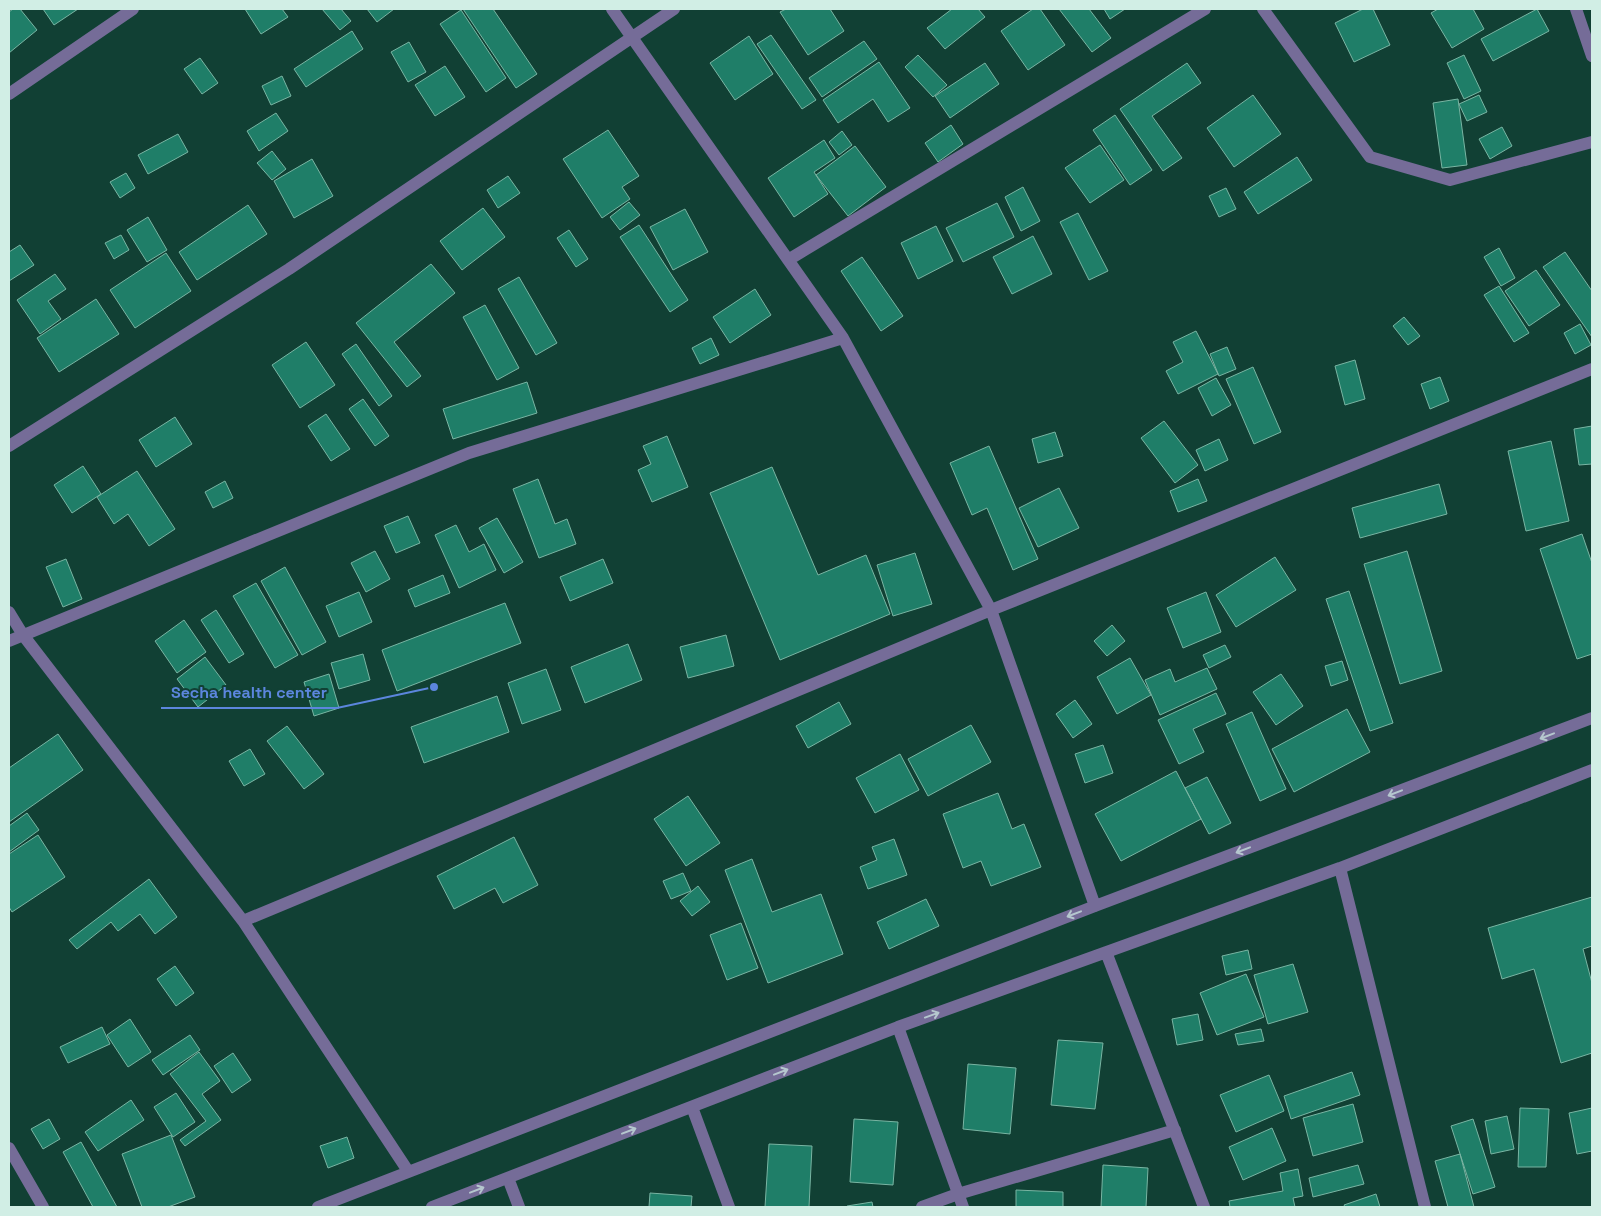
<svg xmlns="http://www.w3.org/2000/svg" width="1601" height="1216" font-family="'Space Grotesk',sans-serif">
<rect width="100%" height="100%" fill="#114034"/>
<!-- building -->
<path fill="#1f7e68" stroke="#79b5a3" d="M13,9H20L37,30L9,53V12Z
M43,9H78L54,25Z
M245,9H282L288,17L261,34Z
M322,9H341L351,21L340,30Z
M367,9H394L377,22Z
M463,9H493L537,74L516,88Z
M786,9H830L844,31L808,55L780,12Z
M952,9H978L985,17L945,49L927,28Z
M1033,9H1040L1065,45L1028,70L1001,31Z
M1059,9H1089L1111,38L1092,52Z
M1104,9H1125L1110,19Z
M1363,9H1373L1390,45L1354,62L1335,23Z
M1438,9H1473L1484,29L1452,48L1431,13Z
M1537,9L1549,31L1493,61L1481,39Z
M461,10L506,78L486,92L440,24Z
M352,31L363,49L306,87L294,69Z
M771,35L816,100L802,109L757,44Z
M749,36L773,74L735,100L710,63Z
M864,41L877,59L822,97L809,78Z
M409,42L426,72L408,82L391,52Z
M918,55L947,85L933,97L905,67Z
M1464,55L1481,91L1464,99L1447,63Z
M200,58L218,83L202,94L184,69Z
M879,62L910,108L888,122L873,99L838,123L823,100Z
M985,63L999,84L950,118L935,96Z
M1187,63L1201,83L1152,116L1182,158L1163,171L1120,109Z
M445,66L465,97L435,116L415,85Z
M282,76L291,96L271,105L262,86Z
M1253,95L1281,134L1234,167L1207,128Z
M1479,95L1487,112L1467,121L1459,104Z
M1458,99L1467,165L1442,168L1433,103Z
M276,113L288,131L259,151L247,131Z
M1115,115L1152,170L1130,185L1093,130Z
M951,125L963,144L938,162L925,143Z
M1502,127L1512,146L1490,159L1479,139Z
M608,130L639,176L622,187L630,199L602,218L563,159Z
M842,131L852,145L839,155L829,142Z
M178,134L188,152L148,174L138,155Z
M824,140L835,158L814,172L828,194L794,217L768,178Z
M1100,145L1124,180L1090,203L1065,168Z
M855,146L886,187L848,216L816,175Z
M272,151L286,169L272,180L257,163Z
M1297,157L1312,180L1258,214L1244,192Z
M312,159L333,196L294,218L274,181Z
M126,173L135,188L120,198L110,182Z
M508,176L520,193L498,208L487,190Z
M1023,187L1040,221L1021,231L1005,197Z
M1226,188L1236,209L1219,217L1209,196Z
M629,202L640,215L620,230L610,217Z
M997,203L1014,237L963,262L946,228Z
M248,205L267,234L197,280L179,252Z
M483,208L505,237L462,270L440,241Z
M685,209L708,252L673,270L650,227Z
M1078,213L1108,271L1089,280L1060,222Z
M148,217L167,250L147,262L127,230Z
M639,225L688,300L670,312L620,237Z
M936,226L953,261L918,279L901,243Z
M569,230L588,259L576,267L557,238Z
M121,235L129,250L114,259L105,243Z
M1033,236L1052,274L1012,294L993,257Z
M20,245L34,265L9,281V252Z
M1499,248L1515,278L1501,286L1484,257Z
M1565,252L1592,291V337L1543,267Z
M166,253L191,291L135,328L110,290Z
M862,257L903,316L881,331L841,271Z
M431,264L455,293L394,342L421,376L407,387L356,323Z
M1536,270L1560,305L1529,326L1505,291Z
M55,274L66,289L48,301L61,319L40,334L17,300Z
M519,277L557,343L536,355L498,289Z
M1499,286L1529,333L1514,342L1484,295Z
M755,289L771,315L730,343L713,317Z
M96,299L119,334L59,372L37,338Z
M485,305L519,368L497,380L463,317Z
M1404,317L1420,336L1408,345L1393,326Z
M1580,324L1591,345L1575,354L1564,333Z
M1196,331L1218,374L1178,394L1166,371L1183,362L1173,342Z
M711,338L719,355L700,364L692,348Z
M306,342L335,385L300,408L272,365Z
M356,344L392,396L379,406L342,354Z
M1227,347L1236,369L1219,376L1210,354Z
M1355,360L1365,399L1345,405L1335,366Z
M1253,367L1281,432L1254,444L1226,379Z
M1440,377L1449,401L1430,409L1421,384Z
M1216,378L1231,405L1212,416L1198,388Z
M527,382L537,413L453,439L443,409Z
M363,399L389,436L375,446L349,409Z
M326,414L350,449L331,461L308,426Z
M175,417L192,444L156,467L139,440Z
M1164,421L1198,465L1175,483L1141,438Z
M1592,426V464L1579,465L1574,429Z
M1055,432L1063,456L1038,463L1032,439Z
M667,436L688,487L652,502L638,470L651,464L643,446Z
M1219,439L1228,460L1205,471L1196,450Z
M1551,441L1569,521L1526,531L1508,451Z
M989,446L1038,559L1013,570L987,508L972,515L950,463Z
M83,466L101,494L72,513L54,485Z
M772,467L818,575L866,555L890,614L780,660L710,493Z
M137,471L175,529L149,546L128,514L114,524L97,497Z
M538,479L555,524L567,519L576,544L539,558L513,489Z
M1198,479L1207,501L1178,512L1170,491Z
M225,481L233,498L213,508L205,492Z
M1439,484L1447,514L1360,538L1352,508Z
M1059,488L1079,528L1038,547L1019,508Z
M408,516L420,543L396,553L384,526Z
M497,518L523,562L504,573L479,528Z
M456,525L469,552L484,544L496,570L459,588L435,535Z
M1582,534L1592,563V654L1577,659L1540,549Z
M375,551L390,579L366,592L351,563Z
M1407,551L1442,671L1400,684L1364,564Z
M915,553L932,604L893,616L877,565Z
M1275,557L1296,590L1236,627L1216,595Z
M66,559L82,599L63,607L46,567Z
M603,559L613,583L570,601L560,577Z
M285,567L326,642L302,655L261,581Z
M443,575L450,593L415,607L408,590Z
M256,583L298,655L275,668L233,596Z
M1349,591L1393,723L1370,731L1326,599Z
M359,592L372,622L339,637L326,606Z
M1206,592L1221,632L1183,648L1167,608Z
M505,603L521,643L397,691L382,650Z
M216,610L244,654L229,663L201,620Z
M184,620L206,652L177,673L155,641Z
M1112,625L1125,641L1107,656L1094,641Z
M726,635L734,666L688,678L680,647Z
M628,644L642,680L585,703L571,667Z
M1225,645L1231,657L1209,668L1203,655Z
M363,654L370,680L339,689L331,663Z
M205,657L226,685L198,707L177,679Z
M1130,658L1151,695L1117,714L1097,677Z
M1342,661L1348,680L1331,686L1325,666Z
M1207,668L1217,689L1160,715L1145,680L1170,669L1175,682Z
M546,669L561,710L522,724L508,683Z
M329,674L339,708L314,716L304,682Z
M1281,674L1303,706L1276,725L1253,692Z
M1216,693L1226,714L1193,729L1204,752L1179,764L1158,720Z
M497,696L509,732L424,763L411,727Z
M1075,700L1092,724L1073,738L1056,714Z
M839,702L851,724L808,748L796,726Z
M1347,709L1370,752L1294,792L1272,749Z
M1252,712L1286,789L1260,801L1226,724Z
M971,725L991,762L928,796L908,759Z
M287,726L324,774L304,789L267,741Z
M58,734L83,770L9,822V768Z
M1103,745L1113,773L1085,783L1075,754Z
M250,749L265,774L244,786L229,761Z
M900,754L919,790L875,813L856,778Z
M1176,771L1201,819L1121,861L1095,814Z
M1207,777L1231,823L1209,834L1185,788Z
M998,793L1012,829L1024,824L1041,867L991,886L981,861L963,868L943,814Z
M688,796L720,843L686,866L654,819Z
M27,813L39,830L9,852V826Z
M38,835L65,877L12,912L9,907V854Z
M514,837L538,885L503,903L495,888L454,909L437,876Z
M894,839L907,875L868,889L860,867L877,860L872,847Z
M752,859L772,912L821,894L843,954L768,983L725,870Z
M683,873L691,891L671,899L663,881Z
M149,879L177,917L155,934L140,914L118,931L111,922L77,949L69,940Z
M698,886L710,902L692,916L680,901Z
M1592,897V946L1583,949L1592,983V1053L1561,1063L1534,969L1502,979L1488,928Z
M926,899L939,926L889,949L877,922Z
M741,923L758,968L727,980L710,935Z
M1248,950L1252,969L1226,975L1222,956Z
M1293,964L1308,1012L1268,1024L1254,975Z
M175,966L194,993L176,1006L157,979Z
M1246,974L1264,1017L1217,1035L1200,993Z
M1198,1014L1203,1040L1177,1045L1172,1019Z
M130,1019L151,1052L128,1067L107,1035Z
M102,1027L110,1044L68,1063L60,1047Z
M1261,1029L1264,1041L1238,1045L1235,1034Z
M190,1035L200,1050L163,1075L152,1060Z
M1058,1040L1103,1043L1095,1109L1051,1105Z
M199,1052L220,1081L202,1094L221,1120L185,1146L180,1140L206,1121L170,1074Z
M233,1053L251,1080L232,1093L214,1066Z
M968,1064L1016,1068L1010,1134L963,1129Z
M1352,1072L1360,1095L1291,1119L1284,1096Z
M1269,1075L1284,1111L1236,1132L1220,1095Z
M176,1093L195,1122L173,1137L154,1107Z
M131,1100L144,1120L98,1151L85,1132Z
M1353,1104L1363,1142L1313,1156L1303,1118Z
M1520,1108L1549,1109L1546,1167H1518Z
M1592,1108V1151L1577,1154L1569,1113Z
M1507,1116L1514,1149L1491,1154L1485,1121Z
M49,1119L60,1139L43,1149L31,1129Z
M854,1119L898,1122L893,1185L850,1182Z
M1473,1119L1495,1187L1473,1194L1451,1126Z
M1272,1128L1286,1161L1243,1180L1229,1147Z
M171,1135L195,1197L168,1207H142L122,1154Z
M347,1137L354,1158L328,1168L320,1146Z
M81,1142L117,1207H93L63,1152Z
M769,1144L812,1146L809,1207H765Z
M1460,1154L1474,1207H1448L1435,1161Z
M1103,1165L1148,1168L1146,1207H1101Z
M1358,1165L1364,1184L1313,1197L1309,1178Z
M1298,1169L1303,1196L1293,1198L1295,1207H1230L1229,1201L1283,1191L1280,1173Z
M1016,1190L1063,1192V1207H1016Z
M650,1193L692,1196L691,1207H649Z
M1376,1194L1380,1207H1345L1344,1205Z
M872,1202L873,1207H847V1206Z"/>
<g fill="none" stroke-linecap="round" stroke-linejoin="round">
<!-- minor -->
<path stroke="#756c98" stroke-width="12" d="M612,9L843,338L991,610L1095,906
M1263,9L1370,157L1450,180L1592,142
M1576,9L1592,56
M9,94L133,9
M788,260L1205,9
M9,446L289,269L674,9
M9,612L23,635L243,921L408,1171
M9,641L469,453L843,338
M1340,868L1425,1207
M243,921L991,610L1592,369
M1106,952L1204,1207
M898,1027L963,1207
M692,1107L729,1207
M9,1148L43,1207
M508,1178L519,1207
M318,1207L1095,906L1592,718
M432,1207L898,1027L1340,868L1592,770
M922,1207L958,1194L1175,1130"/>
</g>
<!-- one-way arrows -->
<defs><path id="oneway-shaft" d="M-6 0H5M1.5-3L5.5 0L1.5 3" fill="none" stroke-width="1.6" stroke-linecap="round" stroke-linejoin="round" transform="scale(1.25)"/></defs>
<g stroke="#b5c7ce">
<use href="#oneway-shaft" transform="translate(1547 736) rotate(159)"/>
<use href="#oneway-shaft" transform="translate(1395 793) rotate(159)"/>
<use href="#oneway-shaft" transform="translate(1243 850) rotate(159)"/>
<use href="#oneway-shaft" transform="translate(1074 914) rotate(159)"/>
<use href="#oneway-shaft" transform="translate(932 1015) rotate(-20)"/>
<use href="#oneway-shaft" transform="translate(781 1072) rotate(-21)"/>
<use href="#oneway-shaft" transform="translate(629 1131) rotate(-21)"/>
<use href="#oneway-shaft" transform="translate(477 1190) rotate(-21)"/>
</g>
<!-- callouts -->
<path fill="none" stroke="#5c86dd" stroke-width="2" d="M434 687L337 708H161"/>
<circle fill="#5c86dd" stroke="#114034" stroke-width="2" cx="434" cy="687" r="5"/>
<g font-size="16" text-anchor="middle" font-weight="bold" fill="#5c86dd" stroke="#114034" stroke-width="4" stroke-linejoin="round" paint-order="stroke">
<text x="249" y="698">Secha health center</text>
</g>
<!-- border -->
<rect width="1601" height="1216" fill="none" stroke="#d1eee5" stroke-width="20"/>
</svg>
